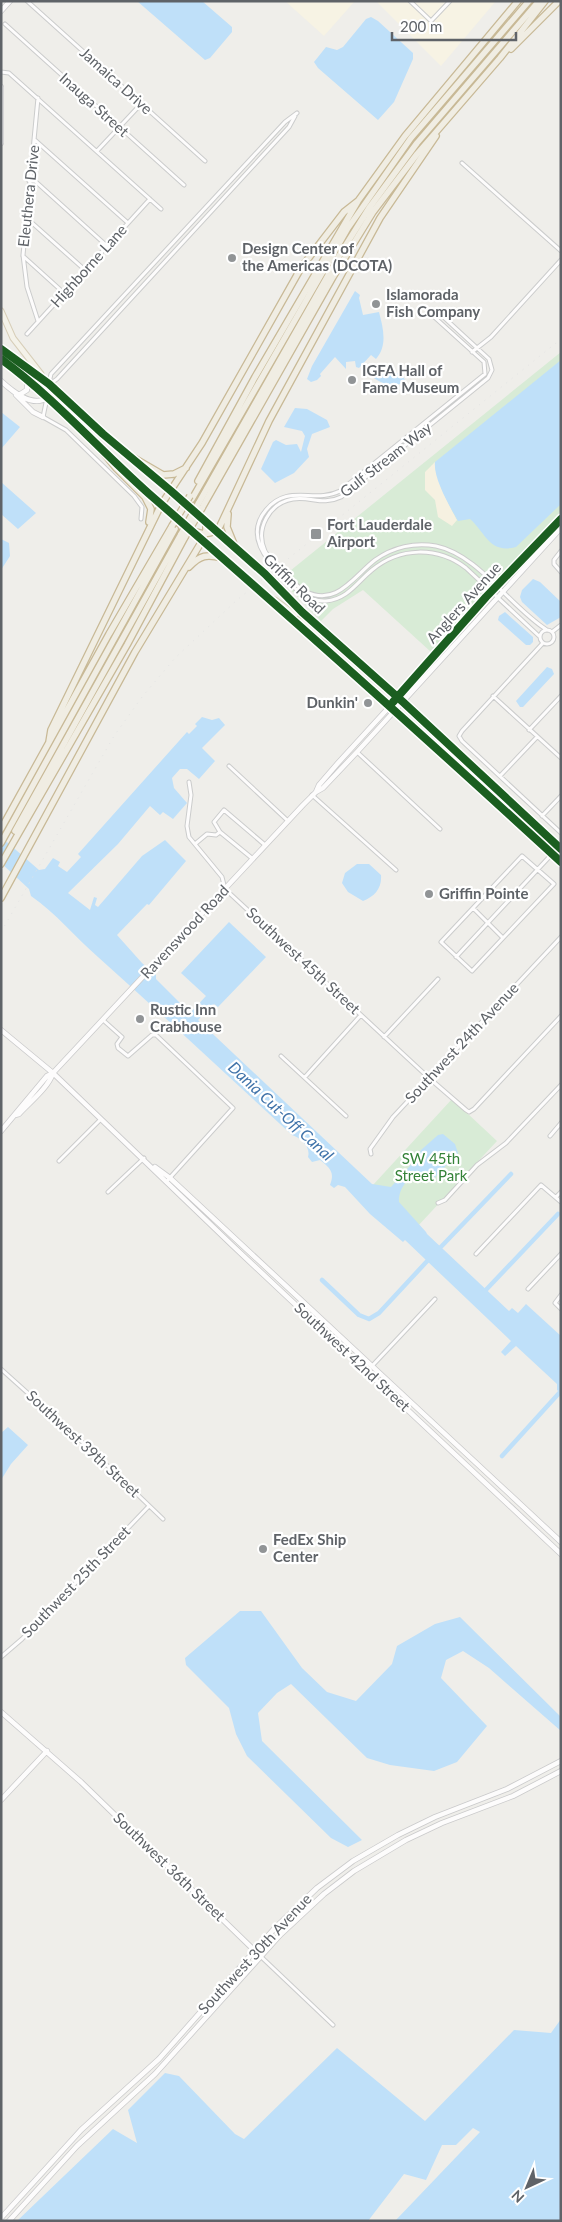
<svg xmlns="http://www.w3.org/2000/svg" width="562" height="2222" font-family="Lato,sans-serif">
<rect width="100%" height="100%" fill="#efeeea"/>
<!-- commercial -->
<path fill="#f7f3e4" d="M285,1H355L324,36Z
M376,1H496L441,66Z"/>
<!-- green -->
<path fill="#d8ebd6" d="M561,352V511L431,652L363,590L333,609L321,621L280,579Z
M452,1099L497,1141L417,1227L373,1185Z"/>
<!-- sand -->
<path fill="#f6f1e1" d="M435,462C434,476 450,507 457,520L452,526L438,517L435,500L425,490V472Z"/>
<!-- water -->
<path fill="#bfe0f9" d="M137,1H202L232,27V32L210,58L205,60Z
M371,17L378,21L413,53V59L394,102L378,120L318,68L314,62L326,47L337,50L343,47L366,19Z
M355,291L360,295L359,298L363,315L379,312C383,328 388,345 376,359L371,355L359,368L356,367L355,361L346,362V369L335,357L320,374L321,376L317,380L311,382L307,379L312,366Z
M561,360V504L516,547C489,554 486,533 470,519L458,521C450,507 433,478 435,462Z
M384,367V370L390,374L400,373L406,381C395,389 381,384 371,376Z
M295,408L307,409L327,420L330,427L312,434L307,449L309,457L294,473L275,483L261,469L273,442L276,440L286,445L297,444L301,452L305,436L302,431L284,427Z
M1,412L20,427L1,449Z
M1,482L36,513L18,529L1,514Z
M1,539L9,543L10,556L1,570Z
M533,579L540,582L561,602V617L547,625L522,602L520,597L522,590Z
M505,612L533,637V642L530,645H526L498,620L499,616Z
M547,667L552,669L554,674L523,707H520L516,701Z
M202,717L212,720L219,718L225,725L202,748L215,761L199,779L187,769H180L172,778L174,788L187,803L173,819L163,812L160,815L150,806L118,844L68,893L90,910L94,897L97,898L95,905L98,907L142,856L165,840L186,861L149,905L147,904L117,935L142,963L156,975V979L190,1013L206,996L181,973L229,922L266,957L218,1007L214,1004L198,1020L372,1184L391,1187L418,1157L421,1150L438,1135L443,1134L455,1144L458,1153L434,1178L430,1179L419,1173C407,1176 398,1191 399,1202L426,1232L427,1234L509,1311L512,1308L518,1313L526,1304L561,1336V1394L557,1390V1384L516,1346L505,1356L501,1352L511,1341L405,1240L403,1242L370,1214L345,1187L338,1185L334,1188L330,1185C335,1172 330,1168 320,1160L312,1162L308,1157C311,1147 301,1138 292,1135C228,1076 164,1016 98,957C75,937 56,913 31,896L29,889L1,863V837L39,870L45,869L53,858L60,862L58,866L67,872L81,857L78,854L187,732L189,734L197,726L195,724Z
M357,864H369L381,875C382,888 375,896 363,901L348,892L342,883L345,873Z
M8,1427L28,1445L11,1464L1,1480V1433Z
M240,1611H261L302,1668L327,1692L356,1701L392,1664L397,1646L435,1624L460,1617L561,1717V1731L489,1668L463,1651L446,1660L441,1678L487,1726L457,1762L434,1771L390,1765L367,1758L291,1684L277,1693L258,1713L262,1741L362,1840L348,1847L331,1838L247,1756L236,1734L229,1708L186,1665L185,1658Z
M561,2019V2221H395L480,2132L473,2128L456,2145H442L426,2180L404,2174L368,2221H17L113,2129L137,2143L128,2110L165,2073L179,2076L235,2134L244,2139L337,2048L425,2121L514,2030L551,2033Z"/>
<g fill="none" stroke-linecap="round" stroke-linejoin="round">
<!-- canal -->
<path stroke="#bfe0f9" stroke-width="4.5" d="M437,1251L511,1174
M322,1280L359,1315L369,1319L379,1313L430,1258
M483,1293L558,1214
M502,1456L561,1391"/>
<defs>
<path id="street" d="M27,1L205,161
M410,1L431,21L450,1
M5,24L184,185
M1,72L9,73L161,209
M38,98L23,255L27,287L38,321
M35,140L128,223
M97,151L141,104
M462,163L561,251
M29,181H35L107,246
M25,220L30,221L85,270
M23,256L64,293
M438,312L489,359L492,370L488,378L341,497C322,506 311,496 293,499C269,503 255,529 265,551C269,559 277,565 283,571C290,578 296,587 305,591C336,608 354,576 375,560C393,547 415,542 436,546C479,555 510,607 547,630
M432,315L484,362L485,374L340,491C314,504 288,483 266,510C245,535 266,560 284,578C296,590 308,602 326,601C348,599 357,582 372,570C400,547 437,546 466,568L540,637
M27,334L150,199
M472,352L491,337L561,260
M49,383L51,374L285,122L297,113
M50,384L57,379L289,127L295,116
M47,398L43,417L66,430L134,496L142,507L141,519
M561,551L554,560V564L561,572
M540 637a7 7 0 1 1 14 0a7 7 0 1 1-14 0Z
M552,632L561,625
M543,643L462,731L459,736L462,741L561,833
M493,696L561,758
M529,730L561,696
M357,752L440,829
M229,766L288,821
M500,776L537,737
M189,782L191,795L187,826L189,837L222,877L225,889L429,1078L466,1110L469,1112L474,1109L561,1016
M312,795L396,870
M542,816L561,796
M220,832L253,859
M195,844L207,834L216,835L220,832L214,822L224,810L265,845
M522,856L554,884L472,971L441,942Z
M473,908L503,938
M456,957L552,854
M103,1020L122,1037L117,1044L118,1048L128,1056L152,1035H156L233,1108L166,1182
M384,1037L438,979
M281,1056L346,1116
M305,1077L361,1015
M550,1136L561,1123
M371,1154L370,1149L393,1117L561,937
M59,1161L101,1119
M108,1192L144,1158
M556,1197L561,1192
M438,1203L445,1200L477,1165L506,1143L561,1085
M476,1254L541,1185L561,1202
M528,1289L561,1254
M561,1295L555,1303L561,1309
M372,1366L435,1299
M1,1369L90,1449L163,1519
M1,1657L22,1639L149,1506
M255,1951L333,2025"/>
<path id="secondary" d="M1,11L10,1
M1,87V143
M1,381C12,391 32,408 47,398L49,384
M16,395L33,412L43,417
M19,395L27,390V380
M316,792L319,785L338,763L434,658L486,597L561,519
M1,1030L53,1073L232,1245L561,1554
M15,1115L19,1114C30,1102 48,1088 53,1073
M1,1131L47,1076L53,1073L303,805L316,792L323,788L357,752L561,528
M155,1167L170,1178L561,1542
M1,1712L81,1782L254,1950
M1,1800L47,1751
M1,2218L81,2130L159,2059L274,1929L317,1888L353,1861L398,1835L435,1817L507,1789L561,1761
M9,2221L77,2146L155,2074L280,1935L324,1894L354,1871L406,1840L442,1823L513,1796L561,1771"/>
<path id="primary" d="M1,311L13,338L41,374
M1,349L49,384L129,456
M1,359L27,380L94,442
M108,454L153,498L384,701L561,862
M138,463L265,574L302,612L403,702L561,849
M268,598L275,600L294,614L302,612
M295,622L297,620C306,622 320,635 330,640
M490,797C507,795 513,824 530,821
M526,830C540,829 547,845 560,848"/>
<path id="highway" d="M511,49L559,1
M92,439L116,468L145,497L151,509L149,522
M127,454L163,475L174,474L186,468
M198,481L255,377L358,201L405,136L518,1
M192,499L348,228L411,138L529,1
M198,504L339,256L369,208L417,143L539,1
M202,508L333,277L373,212L417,154L500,58L545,1
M228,514L227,527L236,549
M190,530C201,534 212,537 220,526L269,421L380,218L436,136
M189,567C200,555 207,554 222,558
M49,742L51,730L161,505L202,443L301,268L344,212L358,201
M1,829L109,634L172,526
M15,831L181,534
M1,843L175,529
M1,864L127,645L185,537
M1,898L135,652L202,541L206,531V523"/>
</defs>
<!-- street casing -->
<use href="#street" stroke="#cbcccc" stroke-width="5"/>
<!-- secondary casing -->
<use href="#secondary" stroke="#cacacb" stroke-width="6"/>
<!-- primary casing -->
<use href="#primary" stroke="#d7ceb8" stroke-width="7"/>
<!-- highway casing -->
<use href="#highway" stroke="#c8b996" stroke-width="8"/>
<!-- street -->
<use href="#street" stroke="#fdfcfc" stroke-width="3"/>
<!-- secondary -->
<use href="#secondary" stroke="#fdfcfc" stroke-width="4.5"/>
<!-- primary -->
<use href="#primary" stroke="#f4f2e9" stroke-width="5"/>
<!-- highway -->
<use href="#highway" stroke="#f0ede3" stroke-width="5.5"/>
<!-- rail -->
<path stroke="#e4e4e4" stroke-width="1" stroke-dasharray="1 6" stroke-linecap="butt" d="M1,932L114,736L142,697L175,658L237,600L561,339"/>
<defs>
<path id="highway-bridge" d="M172,526L190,496
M181,534L198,504
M185,537L202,508"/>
</defs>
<!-- highway-bridge casing -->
<use href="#highway-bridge" stroke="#c8b996" stroke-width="8" stroke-linecap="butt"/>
<!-- highway-bridge -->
<use href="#highway-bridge" stroke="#f0ede3" stroke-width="5.5"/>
<defs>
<path id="cycleway" d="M1,349L49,384L103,434L171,491L265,574L302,612L403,702L561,849
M1,359C57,400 103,454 155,499C292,618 427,739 561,862
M393,702L486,597L561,519"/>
</defs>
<!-- cycleway casing -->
<use href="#cycleway" stroke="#fff" stroke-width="11"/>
<!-- cycleway -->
<use href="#cycleway" stroke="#1b5e20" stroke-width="8"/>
</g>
<!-- markers -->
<g fill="#919496" stroke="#fff" stroke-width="2">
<circle cx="232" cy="258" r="5"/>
<circle cx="376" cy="304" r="5"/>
<circle cx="352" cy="380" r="5"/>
<rect x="310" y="528" width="12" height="12" rx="2.5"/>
<circle cx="368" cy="703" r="5"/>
<circle cx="429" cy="894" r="5"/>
<circle cx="140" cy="1019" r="5"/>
<circle cx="263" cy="1549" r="5"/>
</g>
<g text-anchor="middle" stroke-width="4.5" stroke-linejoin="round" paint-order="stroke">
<!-- street labels -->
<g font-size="15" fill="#5f6368" stroke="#fff">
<text transform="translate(116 81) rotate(42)" y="5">Jamaica Drive</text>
<text transform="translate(94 105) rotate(42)" y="5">Inauga Street</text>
<text transform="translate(29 196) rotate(-84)" y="5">Eleuthera Drive</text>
<text transform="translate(89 266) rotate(-48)" y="5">Highborne Lane</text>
<text transform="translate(386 460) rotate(-38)" y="5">Gulf Stream Way</text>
<text transform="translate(294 584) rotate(44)" y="5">Griffin Road</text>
<text transform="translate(464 603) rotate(-48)" y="5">Anglers Avenue</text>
<text transform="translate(185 932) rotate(-47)" y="5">Ravenswood Road</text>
<text transform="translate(303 961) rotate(43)" y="5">Southwest 45th Street</text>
<text transform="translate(462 1043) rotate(-47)" y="5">Southwest 24th Avenue</text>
<text transform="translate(352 1357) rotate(43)" y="5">Southwest 42nd Street</text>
<text transform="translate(83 1444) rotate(43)" y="5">Southwest 39th Street</text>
<text transform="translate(76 1582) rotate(-46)" y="5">Southwest 25th Street</text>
<text transform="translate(169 1867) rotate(44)" y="5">Southwest 36th Street</text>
<text transform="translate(255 1954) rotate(-47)" y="5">Southwest 30th Avenue</text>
</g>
<!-- poi labels -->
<g font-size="15" font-weight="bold" fill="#5f6368" stroke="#fff" text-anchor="start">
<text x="242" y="254">Design Center of<tspan x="242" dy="17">the Americas (DCOTA)</tspan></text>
<text x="386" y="300">Islamorada<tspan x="386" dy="17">Fish Company</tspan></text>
<text x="362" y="376">IGFA Hall of<tspan x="362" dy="17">Fame Museum</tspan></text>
<text x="327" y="530">Fort Lauderdale<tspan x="327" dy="17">Airport</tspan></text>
<text x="358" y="708" text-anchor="end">Dunkin'</text>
<text x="439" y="899">Griffin Pointe</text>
<text x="150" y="1015">Rustic Inn<tspan x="150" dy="17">Crabhouse</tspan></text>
<text x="273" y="1545">FedEx Ship<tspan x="273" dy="17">Center</tspan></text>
</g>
<!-- park labels -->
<g font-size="15" fill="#348238" stroke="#fff">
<text x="431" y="1164">SW 45th<tspan x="431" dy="17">Street Park</tspan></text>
</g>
<!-- water labels -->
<g font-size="16" font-style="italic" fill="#4174aa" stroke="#fff">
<text transform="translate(281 1111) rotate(43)" y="6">Dania Cut-Off Canal</text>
</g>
</g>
<!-- border -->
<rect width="562" height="2222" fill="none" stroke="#5f6368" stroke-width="5"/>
<!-- north arrow -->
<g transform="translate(527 2187) rotate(224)" stroke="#ffffff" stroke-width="4" paint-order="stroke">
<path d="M0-4L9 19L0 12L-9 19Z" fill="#5f6368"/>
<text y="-8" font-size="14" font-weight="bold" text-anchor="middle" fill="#5f6368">N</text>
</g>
<!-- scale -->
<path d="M392 32v8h124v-8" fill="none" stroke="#5f6368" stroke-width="2.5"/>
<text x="400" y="32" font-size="15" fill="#5f6368" stroke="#ffffff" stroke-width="4" paint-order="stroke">200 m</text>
</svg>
